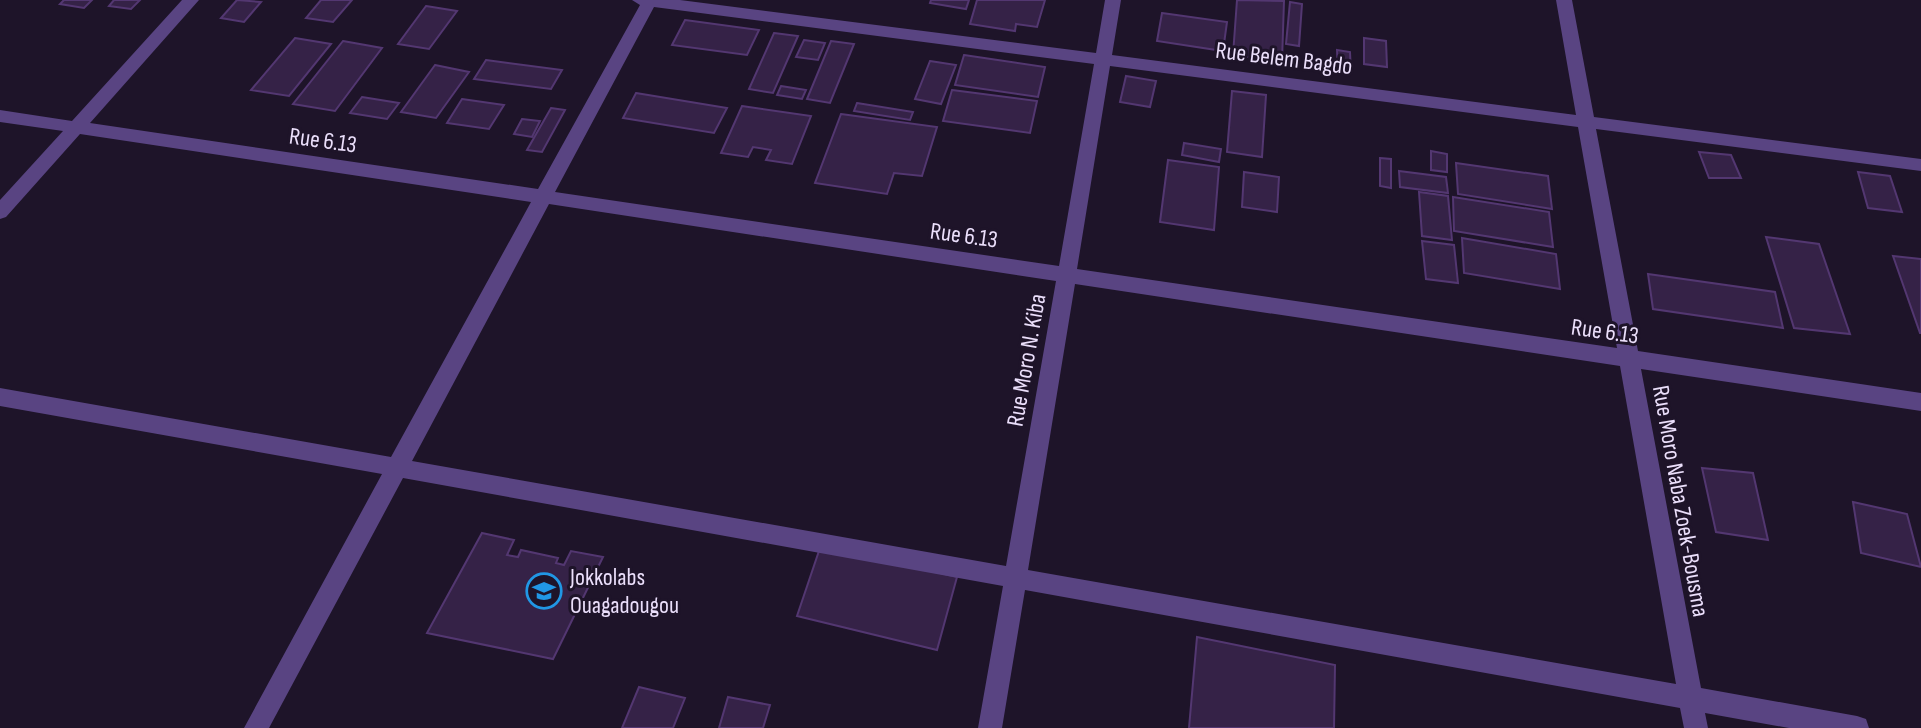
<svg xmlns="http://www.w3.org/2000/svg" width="1921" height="728" font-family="'Sofia Sans Condensed',sans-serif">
<rect width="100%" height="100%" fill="#1e1429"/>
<!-- building -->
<path fill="#352247" stroke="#533771" stroke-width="2" d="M64,0H92L84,8L60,4Z
M114,0H140L131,9L109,6Z
M237,0L261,2L244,22L221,18Z
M321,0H352L333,22L306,18Z
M931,0H969L966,9L930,3Z
M977,0H1045L1037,27L1016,24L1015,31L970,24Z
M1237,0L1284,1L1282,61L1233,55Z
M1290,2L1302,4L1299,46L1286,44Z
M426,6L457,11L429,49L398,44Z
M1162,13L1227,22L1223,51L1157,41Z
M685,20L759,30L747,55L672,45Z
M774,33L798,36L773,93L749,89Z
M295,38L331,44L289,96L251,90Z
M1364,38L1386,41L1387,67L1364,64Z
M804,40L825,43L818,60L796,57Z
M343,41L382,48L335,111L293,104Z
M831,41L854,44L830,103L807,99Z
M1337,50L1350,52L1351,73L1338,72Z
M964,55L1045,67L1038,97L955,85Z
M486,60L562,70L551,89L474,79Z
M930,61L956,65L941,104L915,99Z
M435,65L469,72L436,118L401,112Z
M1126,76L1156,81L1150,107L1120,102Z
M781,86L806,90L802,99L777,95Z
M952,90L1037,101L1030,133L943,121Z
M1232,91L1266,95L1262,157L1227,152Z
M636,93L727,108L714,133L623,118Z
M362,97L399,103L387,119L350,113Z
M462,99L504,105L489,129L447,123Z
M857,103L913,112L910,120L854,111Z
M742,106L811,116L792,164L766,160L771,150L753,147L748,157L721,153Z
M551,108L565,110L542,152L527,150Z
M841,114L937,127L922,176L894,173L887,194L815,183Z
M522,119L540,121L532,137L514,134Z
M1184,143L1221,149L1219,162L1182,155Z
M1431,151L1447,154V172L1431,170Z
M1699,152L1731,155L1741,178H1709Z
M1380,158L1391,159V188L1380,186Z
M1168,160L1219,167L1214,230L1160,222Z
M1456,163L1548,176L1552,209L1458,194Z
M1399,171L1446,177L1448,193L1400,187Z
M1244,172L1279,177L1277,212L1242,207Z
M1858,172L1890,176L1902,212L1868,208Z
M1419,192L1448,196L1452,240L1422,236Z
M1453,197L1549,212L1553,247L1454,231Z
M1766,237L1819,244L1850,334L1794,328Z
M1462,238L1556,254L1560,289L1464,273Z
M1422,241L1454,245L1458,283L1426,279Z
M1893,256L1921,259V333H1920Z
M1648,274L1775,292L1783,328L1653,309Z
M1702,468L1753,473L1768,540L1716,532Z
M1853,502L1907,514L1921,567L1861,553Z
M482,533L514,540L507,555L518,557L521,550L558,558L556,563L564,565L571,551L603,557L553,659L427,633Z
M821,545L957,577L937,650L797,616Z
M1197,637L1335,665L1334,728H1189Z
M639,687L685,698L673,728H622Z
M728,697L770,705L763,728H719Z"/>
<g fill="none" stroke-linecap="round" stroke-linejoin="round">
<!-- minor -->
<path fill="#594482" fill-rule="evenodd" d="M182,0H199L90,123L538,189L640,5L632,0H680L1096,53L1105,0H1121L1112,55L1576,115L1556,0H1572L1594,117L1921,159V171L1596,129L1638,351L1921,393V411L1641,369L1701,688L1857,716L1866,719L1869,728H1789L1705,713L1708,728H1684L1680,708L1025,590L1002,728H978L1003,586L403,478L269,728H244L382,474L0,406V388L391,457L531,202L80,134L6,217L0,219V200L63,131L0,122V110L72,121ZM654,7L1094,64L1059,266L555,192ZM1110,66L1578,127L1617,348L1077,269ZM549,204L1056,281L1006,566L412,461ZM1075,284L1620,366L1676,684L1028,570Z"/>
</g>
<!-- icons -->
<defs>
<symbol id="university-ring" viewBox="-11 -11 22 22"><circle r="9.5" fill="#1e1429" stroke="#2197e5" stroke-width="1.5"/><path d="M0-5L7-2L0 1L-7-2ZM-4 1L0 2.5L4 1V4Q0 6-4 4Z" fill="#2197e5"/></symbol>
</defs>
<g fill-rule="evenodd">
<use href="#university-ring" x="524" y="571" width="40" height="40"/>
</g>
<g text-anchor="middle" stroke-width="6" stroke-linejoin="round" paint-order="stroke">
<!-- street labels -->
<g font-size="24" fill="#ebdffb" stroke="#1e1429">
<text transform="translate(1284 58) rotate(7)" y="8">Rue Belem Bagdo</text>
<text transform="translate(323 140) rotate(8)" y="8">Rue 6.13</text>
<text transform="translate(964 235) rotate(8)" y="8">Rue 6.13</text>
<text transform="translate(1605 331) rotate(8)" y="8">Rue 6.13</text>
<text transform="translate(1026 360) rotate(-80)" y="8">Rue Moro N. Kiba</text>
<text transform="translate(1681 501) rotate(80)" y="8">Rue Moro Naba Zoek-Bousma</text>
</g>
<!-- poi labels -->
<g font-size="24" fill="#ebdffb" stroke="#1e1429" text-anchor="start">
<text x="570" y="585">Jokkolabs<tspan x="570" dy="28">Ouagadougou</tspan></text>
</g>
</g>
</svg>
